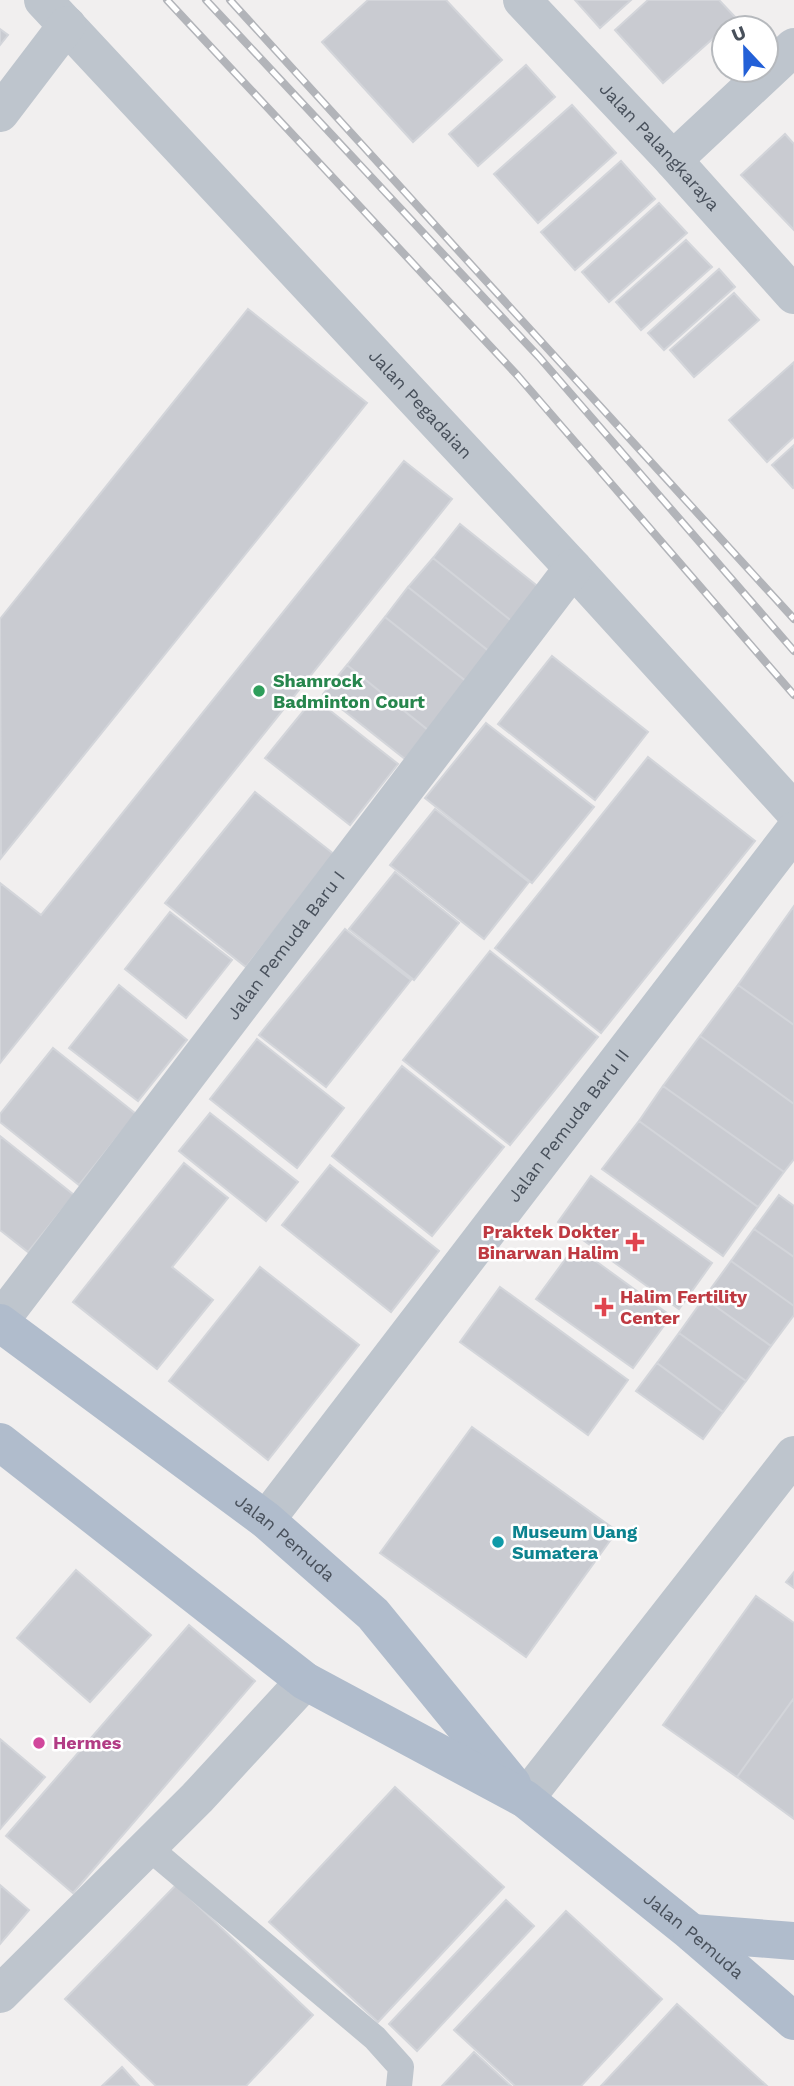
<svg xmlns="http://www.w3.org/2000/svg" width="794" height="2086" font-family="'Work Sans',sans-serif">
<rect width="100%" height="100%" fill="#f1efef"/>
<!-- building -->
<path fill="#c9cbd1" stroke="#d3d5da" stroke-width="2" d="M368,0H446L502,60L413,142L322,42Z
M575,0H631L600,28Z
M648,0H719L736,18L663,83L615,30Z
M0,29L8,35L0,45Z
M526,65L555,97L478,166L449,134Z
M572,105L616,153L538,223L494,174Z
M785,134L794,144V230L741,175Z
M621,161L655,199L575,270L541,232Z
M659,203L687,233L609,302L582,272Z
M686,240L712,267L641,330L616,302Z
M719,269L735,287L664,350L648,333Z
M734,293L759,320L694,377L670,350Z
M248,309L367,403L1,858L0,619Z
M794,362V437L767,462L729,420Z
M794,445V487L793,488L772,465Z
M404,461L452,499L0,1063V883L41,915Z
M460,524L541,589L514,623L433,558Z
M433,558L514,623L490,652L408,587Z
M408,587L490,652L467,682L385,617Z
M385,617L467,682L428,730L347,665Z
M552,656L648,732L595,800L498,724Z
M347,665L428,730L405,759L323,694Z
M314,698L398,764L350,825L265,758Z
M486,723L594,807L532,883L425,798Z
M648,757L755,841L601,1033L495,948Z
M255,792L335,855L246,967L165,903Z
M435,809L529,882L484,939L390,865Z
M395,872L459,923L414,980L349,929Z
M794,906V1025L738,985Z
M170,912L232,960L186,1018L125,969Z
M345,929L411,980L326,1087L259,1035Z
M490,951L598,1037L510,1145L403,1060Z
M119,985L187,1040L138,1101L69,1048Z
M738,985L794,1025V1104L700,1036Z
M700,1036L794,1104V1159L784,1172L663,1086Z
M257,1039L344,1108L297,1168L210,1099Z
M53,1048L136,1114L79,1185L0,1122V1114Z
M402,1066L504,1147L432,1236L332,1156Z
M663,1086L784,1172L758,1207L639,1121Z
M210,1113L298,1182L266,1221L179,1151Z
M639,1121L758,1207L723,1256L602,1169Z
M0,1136L74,1195L28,1252L0,1230Z
M184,1163L228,1198L172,1267L213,1300L157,1369L73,1302Z
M330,1165L439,1251L391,1312L282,1225Z
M591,1176L712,1263L679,1309L558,1222Z
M779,1195L794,1206V1257L754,1229Z
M754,1229L794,1257V1306L731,1261Z
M575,1246L671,1316L633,1368L536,1299Z
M731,1261L794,1306V1315L771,1346L704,1298Z
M260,1267L359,1345L268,1460L169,1381Z
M500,1287L628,1380L588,1435L460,1342Z
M704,1298L771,1346L746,1381L679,1333Z
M679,1333L746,1381L723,1412L657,1363Z
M657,1363L723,1412L703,1439L636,1391Z
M472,1427L617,1531L526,1657L380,1553Z
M76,1570L151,1635L90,1702L17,1638Z
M794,1572V1588L786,1582Z
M756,1596L794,1623V1698L737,1777L663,1725Z
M189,1625L255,1681L73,1893L6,1836Z
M794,1698V1819L737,1777Z
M0,1739L45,1777L0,1829Z
M395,1787L504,1887L378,2022L269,1922Z
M0,1885L29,1910L0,1944Z
M176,1885L313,2015L246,2086H156L65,1999Z
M506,1900L534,1926L417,2051L389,2024Z
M566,1911L662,1999L581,2086H515L454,2030Z
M677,2004L767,2086H601Z
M474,2052L511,2086H442Z
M122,2067L139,2086H102Z"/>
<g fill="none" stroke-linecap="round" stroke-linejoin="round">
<!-- lane -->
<path stroke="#bec5cd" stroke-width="26" d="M148,1847L375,2038L401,2067L399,2086"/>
<!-- street -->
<g stroke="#bec5cd" stroke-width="38">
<path id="s1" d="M43,0L573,568L794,811"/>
<path id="s2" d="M522,0L673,160L794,295"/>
<path d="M0,113L67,25"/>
<path d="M673,160L794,47"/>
<path id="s3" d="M0,1321L573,568"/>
<path id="s4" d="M266,1520L794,831"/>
<path d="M525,1799L794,1455"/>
<path d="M0,1994L197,1798L305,1681"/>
</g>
<!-- primary -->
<g stroke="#b0bccc" stroke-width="38">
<path id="s5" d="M0,1323L266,1520L373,1614L512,1784"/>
<path id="s6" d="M0,1442L305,1681L525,1799L692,1933L794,2021"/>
<path d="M692,1933L794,1941"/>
</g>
<defs>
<path id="rail" d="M167,0L518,376L794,695
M206,0L539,357L794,651
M230,0L794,619"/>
</defs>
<!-- rail casing -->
<use href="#rail" stroke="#b2b4b9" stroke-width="8"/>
<!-- rail -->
<use href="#rail" stroke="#fff" stroke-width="5" stroke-dasharray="16" stroke-linecap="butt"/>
</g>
<!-- markers -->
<circle fill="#2e9e5b" stroke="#fff" stroke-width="2.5" cx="259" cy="691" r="7"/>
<g fill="#e0444e" stroke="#fff" stroke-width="2.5">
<path d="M631.5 1231.5h7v7h7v7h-7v7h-7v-7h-7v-7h7z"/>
<path d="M600.5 1296.5h7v7h7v7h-7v7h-7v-7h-7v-7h7z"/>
</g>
<circle fill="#0f9aa8" stroke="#fff" stroke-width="2.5" cx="498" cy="1542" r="7"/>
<circle fill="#d1479c" stroke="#fff" stroke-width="2.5" cx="39" cy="1743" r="7"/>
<g text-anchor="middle" stroke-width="5" stroke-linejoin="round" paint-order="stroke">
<!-- street labels -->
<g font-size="18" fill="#48505b" stroke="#fff">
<text dy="6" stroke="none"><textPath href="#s2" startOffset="201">Jalan Palangkaraya</textPath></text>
<text dy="6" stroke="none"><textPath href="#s1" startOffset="553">Jalan Pegadaian</textPath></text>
<text dy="6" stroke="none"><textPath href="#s3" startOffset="472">Jalan Pemuda Baru I</textPath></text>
<text dy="6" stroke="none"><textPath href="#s4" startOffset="497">Jalan Pemuda Baru II</textPath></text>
<text dy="6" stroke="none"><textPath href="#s5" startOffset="357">Jalan Pemuda</textPath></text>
<text dy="6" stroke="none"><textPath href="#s6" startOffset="854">Jalan Pemuda</textPath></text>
</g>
<!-- leisure labels -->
<g font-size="18" font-weight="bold" fill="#27864d" stroke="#fff" text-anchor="start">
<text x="273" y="687">Shamrock<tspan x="273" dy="21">Badminton Court</tspan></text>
</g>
<!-- health labels -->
<g font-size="18" font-weight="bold" fill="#be3a42" stroke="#fff" text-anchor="end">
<text x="619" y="1238">Praktek Dokter<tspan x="619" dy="21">Binarwan Halim</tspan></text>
<text x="620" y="1303" text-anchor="start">Halim Fertility<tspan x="620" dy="21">Center</tspan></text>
</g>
<!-- culture labels -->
<g font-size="18" font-weight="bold" fill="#0d838f" stroke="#fff" text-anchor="start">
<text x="512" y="1538">Museum Uang<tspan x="512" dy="21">Sumatera</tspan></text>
</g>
<!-- hotel labels -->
<g font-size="18" font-weight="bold" fill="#b23c85" stroke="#fff" text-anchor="start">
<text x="53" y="1749">Hermes</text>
</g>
</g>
<!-- north arrow -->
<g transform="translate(745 49) rotate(338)"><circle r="33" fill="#ffffff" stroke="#b6b9bd" stroke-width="2"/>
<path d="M0-5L12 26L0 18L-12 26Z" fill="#2360d7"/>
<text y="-10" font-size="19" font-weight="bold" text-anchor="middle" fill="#48505b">U</text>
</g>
</svg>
